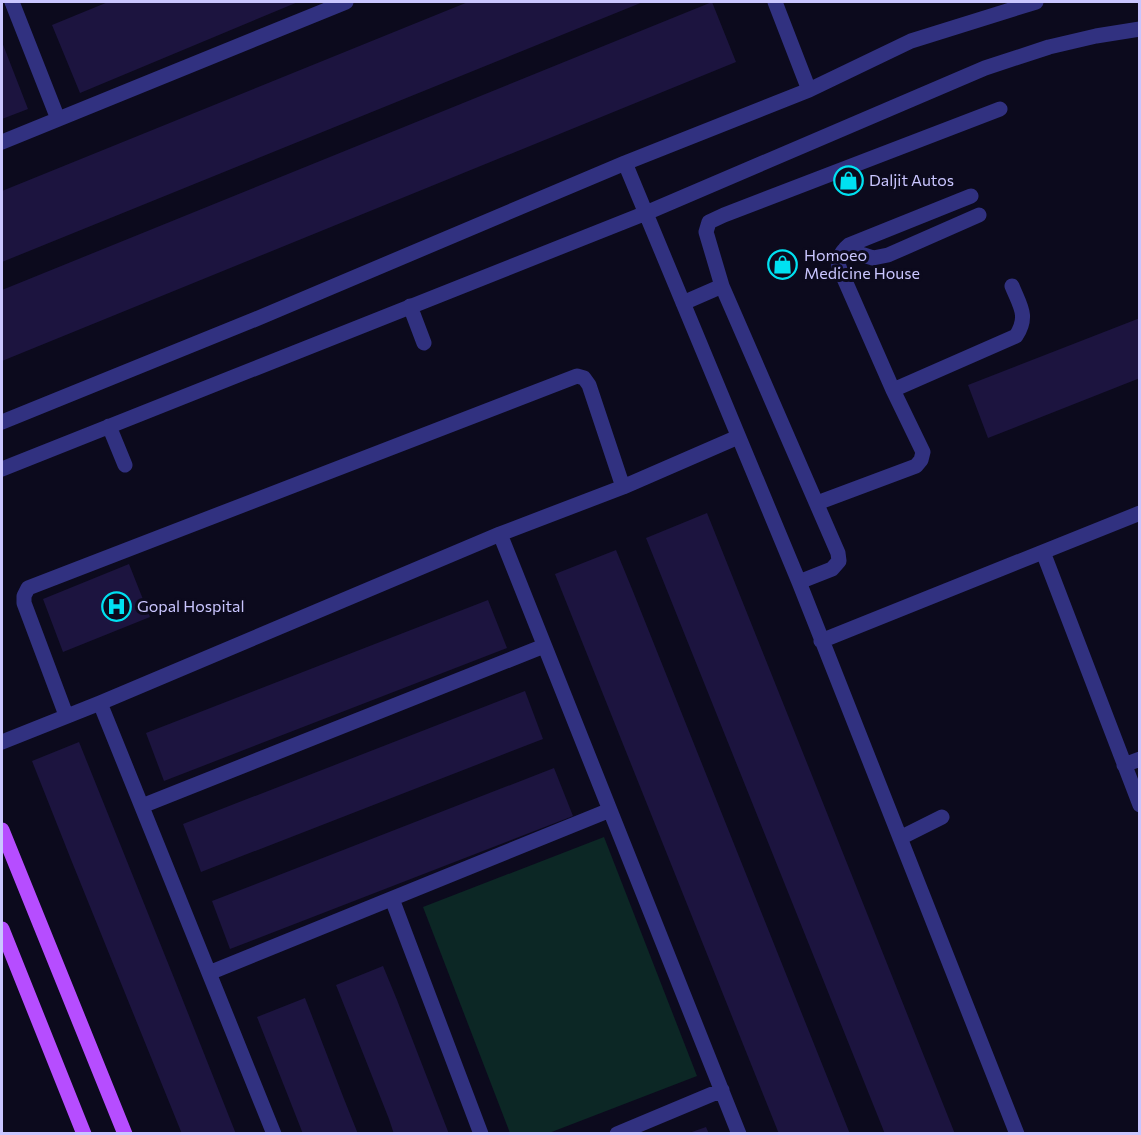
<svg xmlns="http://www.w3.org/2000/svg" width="1141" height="1135" font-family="Commissioner,sans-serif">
<rect width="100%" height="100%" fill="#0c0a1d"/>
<!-- green -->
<path fill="#0c2725" d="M604,837L697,1076L549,1133H510L423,907Z"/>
<!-- building -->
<path fill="#1c143f" d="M108,2H298L80,93L52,25Z
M468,2H643L2,262V191Z
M712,2L736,62L2,361V290Z
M2,42L28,109L2,119Z
M1140,318V378L988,438L968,385Z
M707,513L819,793L955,1134H885L646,538Z
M616,550L632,589L850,1134H779L555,574Z
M129,564L150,617L63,652L43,599Z
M488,600L507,648L164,781L146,733Z
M525,691L543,739L201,872L183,824Z
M79,742L174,978L236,1134H182L72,862L32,761Z
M554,768L573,816L230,949L212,901Z
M383,966L397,1000L449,1134H394L389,1119L336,985Z
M305,998L344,1099L358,1134H303L257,1017Z
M706,1127L709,1134H689V1133Z"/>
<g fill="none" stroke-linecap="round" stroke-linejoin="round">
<!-- minor -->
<path stroke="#313180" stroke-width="15" d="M12,2L58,119
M775,2L809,90
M2,142L346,2
M625,163L799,582L1017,1134
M845,249L873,258L888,255L979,215
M683,303L722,286
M410,306L424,343
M893,390L1016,336C1029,316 1020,306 1012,286
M2,422L256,319L625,163L809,90L911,41L1036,2
M109,426L125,465
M2,469L646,213L985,68L1049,47L1096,36L1140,29
M817,503L916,466L921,460L923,452L893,390L839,267C837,258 842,251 849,245L971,196
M500,534L739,1134
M1043,552L1140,805
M799,582L832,569L839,561L838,553L722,286L706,232L709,222L724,215L1000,109
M821,641L1140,513
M100,703L274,1134
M66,715L24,603V596L28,588L577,376L584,378L589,385L623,487
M2,742L100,703L500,534L623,487L738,437
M1124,765L1140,759
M142,806L544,646
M900,838L942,817
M392,899L481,1134
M209,973L610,810
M617,1134L722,1090"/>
<!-- major -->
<path stroke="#b64dff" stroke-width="15" d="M2,830L125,1134
M2,929L84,1134"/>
</g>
<!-- icons -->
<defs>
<symbol id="shop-ring" viewBox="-11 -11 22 22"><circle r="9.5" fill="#0c0a1d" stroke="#00e1f1" stroke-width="1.5"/><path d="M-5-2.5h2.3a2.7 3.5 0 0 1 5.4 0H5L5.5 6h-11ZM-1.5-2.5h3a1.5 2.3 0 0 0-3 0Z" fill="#00e1f1"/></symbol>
<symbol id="hospital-ring" viewBox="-11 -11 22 22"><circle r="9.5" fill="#0c0a1d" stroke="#00e1f1" stroke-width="1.5"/><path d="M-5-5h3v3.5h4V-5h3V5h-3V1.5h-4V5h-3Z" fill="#00e1f1"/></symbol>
</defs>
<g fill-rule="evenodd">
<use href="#shop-ring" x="832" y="164" width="33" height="33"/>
<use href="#shop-ring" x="766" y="248" width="33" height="33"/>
<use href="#hospital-ring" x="100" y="590" width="33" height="33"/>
</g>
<g text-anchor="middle" stroke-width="6" stroke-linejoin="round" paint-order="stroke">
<!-- poi labels -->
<g font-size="16" fill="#cac6ff" stroke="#0c0a1d" text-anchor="start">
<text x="869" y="186">Daljit Autos</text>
<text x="804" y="261">Homoeo<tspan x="804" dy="18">Medicine House</tspan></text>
<text x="137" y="612">Gopal Hospital</text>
</g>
</g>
<!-- border -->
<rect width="1141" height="1135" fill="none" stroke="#cac6ff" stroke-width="6"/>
</svg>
